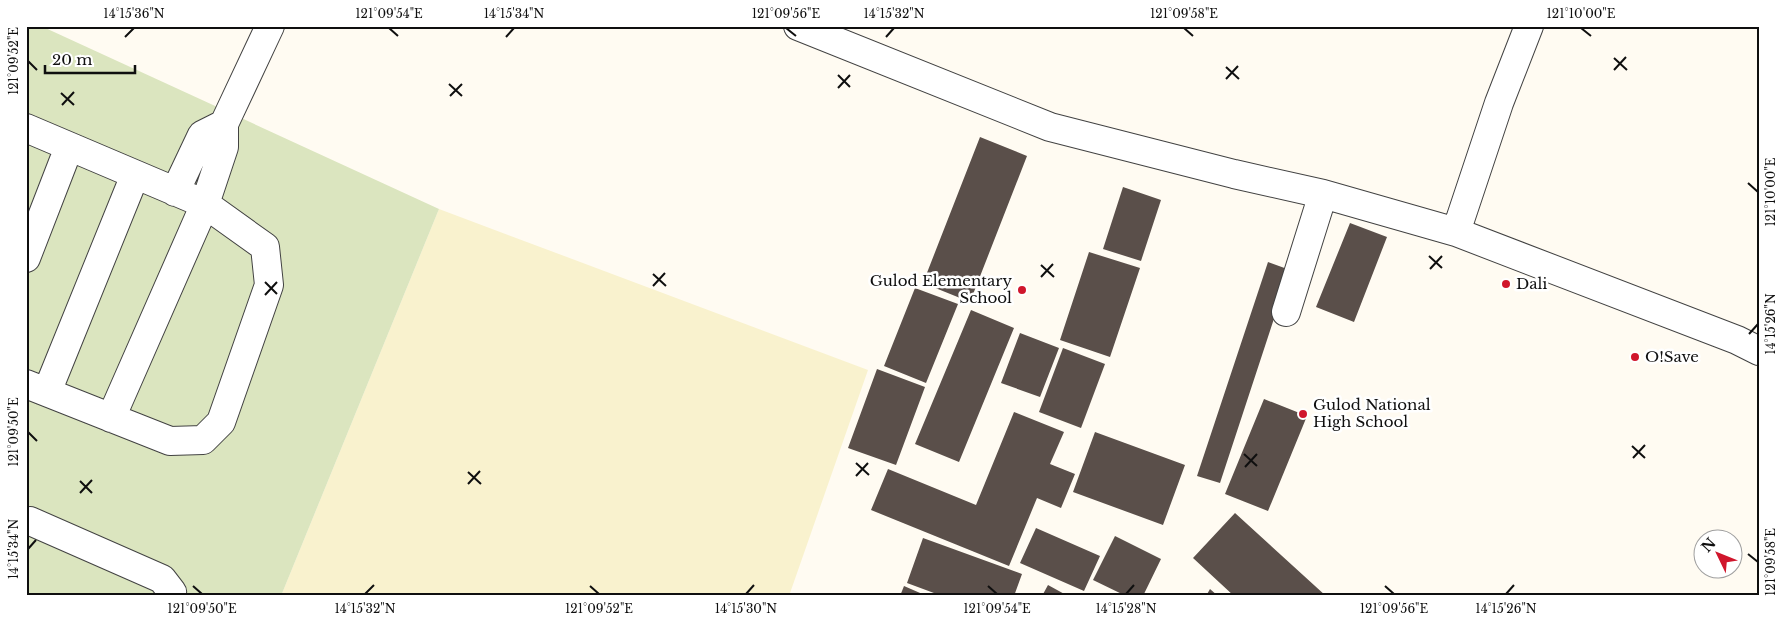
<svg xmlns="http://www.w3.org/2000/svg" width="1785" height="622" font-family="'Libre Baskerville',serif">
<rect width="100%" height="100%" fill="#fffbf2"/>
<!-- farmland -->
<path fill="#f9f2ce" d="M439,209L868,370L789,596H281Z"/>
<!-- cemetery -->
<path fill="#dbe5bf" d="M26,26H41L439,209L281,596H26Z"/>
<!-- building -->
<path fill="#5a4f4a" d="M980,137L1027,156L970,302L923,283Z
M1123,187L1161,200L1141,261L1103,249Z
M1350,223L1387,237L1354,322L1316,307Z
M1089,252L1140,268L1110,357L1060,340Z
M1268,262L1290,270L1220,483L1197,476Z
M915,288L958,304L926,383L884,366Z
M971,310L1014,328L959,462L915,444Z
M1020,333L1059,348L1040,397L1001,383Z
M1063,348L1105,364L1081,428L1039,412Z
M877,369L925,387L896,465L848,448Z
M1264,399L1307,416L1268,511L1225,494Z
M1014,412L1064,432L1050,464L1075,474L1061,508L1037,498L1009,566L871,510L888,469L976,505Z
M1095,432L1185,465L1163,525L1073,492Z
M1235,513L1326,596H1234L1193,558Z
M1036,528L1100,556L1084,591L1020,563Z
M1115,536L1161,559L1143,596H1126L1093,580Z
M923,538L1022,574L1014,596H942L907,583Z
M1048,585L1068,596H1042Z
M904,586L927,596H900Z
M1210,589L1218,596H1206Z"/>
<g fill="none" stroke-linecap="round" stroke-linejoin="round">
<defs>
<path id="minor" d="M798,26L1050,127L1234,174L1323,194L1456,232L1737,340L1759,351
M26,128L205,204L265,247L269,285L221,422L203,440L170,441L26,384
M175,192L202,135L224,124
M1456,232L1499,103L1529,26
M26,258L69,147
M1286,312L1323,194
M47,392L135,175
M111,418L205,204L224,147V124L270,26
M26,522L30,521L162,579L172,592L170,596"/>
</defs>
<!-- minor casing -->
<use href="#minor" stroke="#424242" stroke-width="30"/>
<!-- minor -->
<use href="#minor" stroke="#fff" stroke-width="28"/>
</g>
<!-- ticks -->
<path fill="none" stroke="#0f0f0f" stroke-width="2" d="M389,28L398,36M786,28L796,36M1184,28L1193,36M1581,28L1591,36M125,37L134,28M506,37L514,28M886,37L894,28M1614,58L1627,70M28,61L37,70M1226,67L1239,79M1614,70L1626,57M838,75L850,87M1226,79L1238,66M449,84L462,96M838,88L850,75M61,93L74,105M450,96L462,84M62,105L74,92M1748,183L1758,192M1429,256L1442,268M1041,265L1054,277M1430,269L1442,256M653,274L666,286M1041,277L1053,264M265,282L277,294M653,286L665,273M265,295L277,282M1749,334L1758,324M28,432L37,441M1632,446L1645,458M1244,454L1257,466M1633,458L1645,445M856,463L869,475M1245,467L1257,454M468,472L481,484M856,476L868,463M80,481L92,493M468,484L480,471M80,493L92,480M28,549L36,540M1748,554L1758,562M193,586L202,594M590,586L599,594M988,586L997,594M1385,586L1394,594M365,594L374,585M746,594L754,585M1126,594L1134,585M1506,594L1514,585"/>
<!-- markers -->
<g fill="#d0162c" stroke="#fff" stroke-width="2">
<circle cx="1506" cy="284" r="5"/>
<circle cx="1022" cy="290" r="5"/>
<circle cx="1635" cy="357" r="5"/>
<circle cx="1303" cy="414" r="5"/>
</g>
<g text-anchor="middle" stroke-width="5" stroke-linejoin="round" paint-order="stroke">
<!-- poi labels -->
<g font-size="15" fill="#0f0f0f" stroke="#fff" text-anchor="start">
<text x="1012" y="286" text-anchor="end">Gulod Elementary<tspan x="1012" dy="17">School</tspan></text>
<text x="1516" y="289">Dali</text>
<text x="1645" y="362">O!Save</text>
<text x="1313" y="410">Gulod National<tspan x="1313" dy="17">High School</tspan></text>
</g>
</g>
<!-- border -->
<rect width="1785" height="622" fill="none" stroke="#ffffff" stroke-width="55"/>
<!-- north arrow -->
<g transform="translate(1718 554) rotate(313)"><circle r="24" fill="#ffffff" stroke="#9f9f9f"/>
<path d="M0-4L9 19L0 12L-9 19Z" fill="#d0162c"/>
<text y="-8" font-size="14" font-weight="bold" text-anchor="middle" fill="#0f0f0f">N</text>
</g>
<!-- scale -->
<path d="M45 65v8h90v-8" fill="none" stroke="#0f0f0f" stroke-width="2.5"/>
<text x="52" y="65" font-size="15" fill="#0f0f0f" stroke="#ffffff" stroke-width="4" paint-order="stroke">20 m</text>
<rect x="28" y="28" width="1730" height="566" fill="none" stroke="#0f0f0f" stroke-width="2"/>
<g font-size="12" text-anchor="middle" fill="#0f0f0f">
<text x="134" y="18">14°15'36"N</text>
<text x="389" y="18">121°09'54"E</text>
<text x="514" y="18">14°15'34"N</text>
<text x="786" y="18">121°09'56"E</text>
<text x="894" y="18">14°15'32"N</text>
<text x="1184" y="18">121°09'58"E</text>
<text x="1581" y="18">121°10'00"E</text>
<text transform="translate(14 61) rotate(-90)" y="4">121°09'52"E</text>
<text transform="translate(1771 192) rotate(-90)" y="4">121°10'00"E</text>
<text transform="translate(1771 324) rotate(-90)" y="4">14°15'26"N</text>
<text transform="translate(14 432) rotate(-90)" y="4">121°09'50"E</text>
<text transform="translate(14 549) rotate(-90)" y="4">14°15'34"N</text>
<text transform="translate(1771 562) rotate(-90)" y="4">121°09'58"E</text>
<text x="202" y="613">121°09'50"E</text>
<text x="365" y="613">14°15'32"N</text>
<text x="599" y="613">121°09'52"E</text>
<text x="746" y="613">14°15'30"N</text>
<text x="997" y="613">121°09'54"E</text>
<text x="1126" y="613">14°15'28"N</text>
<text x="1394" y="613">121°09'56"E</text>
<text x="1506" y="613">14°15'26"N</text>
</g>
</svg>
